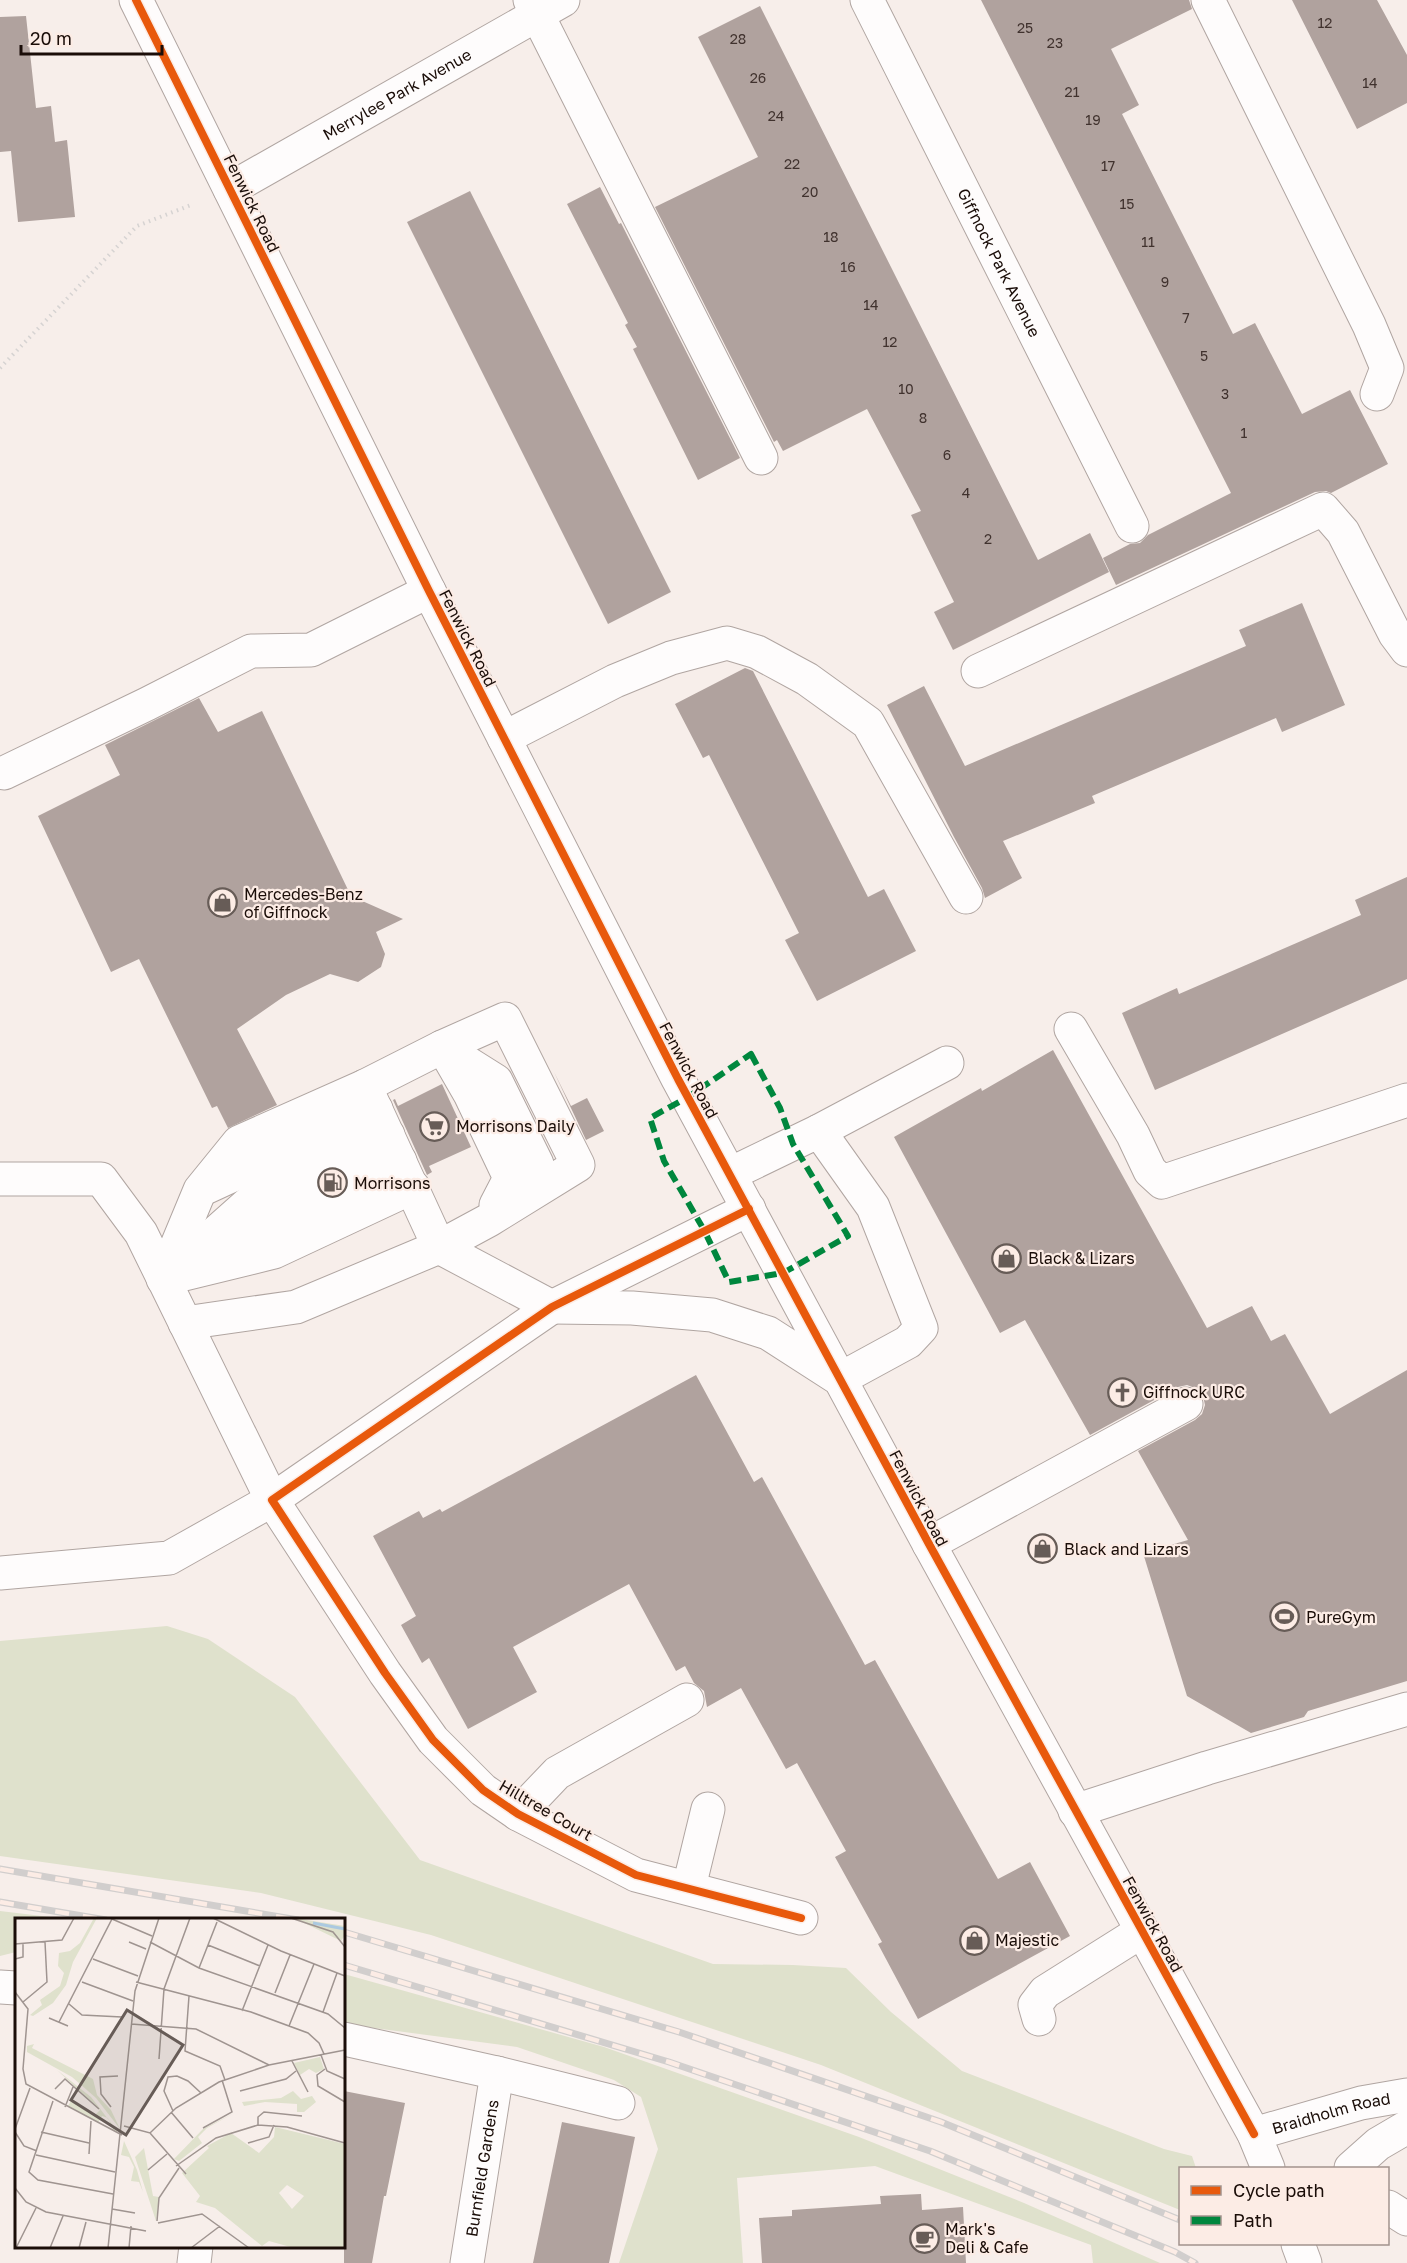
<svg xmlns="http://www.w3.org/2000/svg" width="1407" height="2263" font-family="'Golos Text',sans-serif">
<rect width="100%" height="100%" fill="#f7eeea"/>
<!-- green -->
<path fill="#dfe1cc" d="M167,1626L208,1639L295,1697L420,1860L713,1964L793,1965L846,1968L891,2012L962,2071L1164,2149L1192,2156L1196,2168H1180V2210L821,2065L431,1935L261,1893L0,1856V1641Z
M0,1911L67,1919L16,1920V1952L0,1956Z
M344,1974L604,2047L859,2137L1024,2203L1160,2263H1093L1091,2245L875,2166L737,2178L743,2263H619L658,2149L641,2097L614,2080L517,2047L344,2024Z"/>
<!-- building -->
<path fill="#b0a29e" d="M981,0H1189L1192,9L1111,49L1139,105L1122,114L1233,334L1255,323L1302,414L1350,390L1388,464L1331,493L1326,491L1315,492L1116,585L1103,558L1130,544L1140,543L1148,535L1231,493Z
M1292,0H1377L1407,55V103L1357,129Z
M760,6L1038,560L1090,533L1109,572L953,650L934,612L954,602L911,515L921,511L867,409L783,451L777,440L774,442L655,207L758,157L698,37Z
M26,16L36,108L51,106L55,142L67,140L75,217L18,222L11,151L0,152V17Z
M600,187L619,224L621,223L740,458L698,480L633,349L637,347L625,325L628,323L567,204Z
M470,191L671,592L608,624L407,222Z
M1302,603L1345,705L1282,732L1276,718L1092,796L1095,803L1003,841L1022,878L985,898L982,888L954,837L887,705L924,686L965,766L1246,646L1239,630Z
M745,668L753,671L868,897L884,889L916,951L817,1001L785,940L799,933L709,755L703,758L675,704Z
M199,698L218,732L262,711L351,896L403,919L376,932L385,954L381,967L358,982L330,974L286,995L237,1029L277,1105L228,1128L217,1106L212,1108L139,959L111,972L38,816L120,775L105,745Z
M1407,877V979L1155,1090L1122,1013L1177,988L1179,994L1361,915L1355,900Z
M1053,1050L1207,1328L1252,1306L1271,1341L1285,1334L1330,1414L1407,1370V1681L1308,1711L1304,1717L1251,1733L1187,1696L1143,1553L1188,1540L1138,1451L1195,1420L1202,1414L1205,1405L1203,1396L1195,1388L1187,1385L1178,1387L1090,1435L1025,1320L1000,1333L894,1137L981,1088L982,1091Z
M554,1072L571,1106L587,1098L604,1131L586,1140Z
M442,1084L471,1147L429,1166L432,1172L427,1175L393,1100L395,1099L398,1106Z
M696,1375L754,1482L762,1477L865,1665L875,1660L998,1879L1030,1862L1070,1936L918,2019L878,1944L882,1942L835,1857L846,1851L797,1763L786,1769L741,1688L707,1707L704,1691L694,1683L685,1666L676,1671L629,1584L513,1647L537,1692L468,1729L429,1658L422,1663L401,1625L416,1616L373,1536L419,1511L423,1518L440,1509L442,1512Z
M344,2091L405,2103L386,2196H384L372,2263H344Z
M562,2122L635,2137L609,2263H533Z
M921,2194L922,2210L963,2207L966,2263H762L759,2218L792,2216V2210L881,2204L880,2196Z"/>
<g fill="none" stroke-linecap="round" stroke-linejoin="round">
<defs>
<g id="minor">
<path d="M530,0L761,458"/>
<path id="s1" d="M867,0L1132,526"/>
<path d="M1208,0L1369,325L1387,368L1377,394"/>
<path id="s2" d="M230,189L563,0"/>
<path d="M978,671L1323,509L1343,532L1395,634L1407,650"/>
<path d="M504,738L615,681L671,658L727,643L757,652L807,679L868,723L966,897"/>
<path d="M4,773L147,704L251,651L311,650L429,591"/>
<path d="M1071,1029L1133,1135L1150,1171L1162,1182L1407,1100"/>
<path d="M442,1047L496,1081L537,1164L509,1196"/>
<path d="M447,1054L470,1094L510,1178L496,1205"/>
<path d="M365,1086L439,1247L552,1307"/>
<path d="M819,1131L947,1063"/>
<path d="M730,1174L819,1131L873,1207L921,1328L908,1342L840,1379"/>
<path d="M0,1179H101L141,1233L272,1500L385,1673L433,1740L483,1790L518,1814L636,1875L801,1918"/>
<path d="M207,1187L376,1109"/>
<path d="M210,1255L260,1228L400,1161"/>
<path d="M169,1274L250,1202L388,1135"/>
<path d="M168,1278L274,1252L413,1187"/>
<path d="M163,1279L200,1190L239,1142L365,1086L442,1047L505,1019L578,1165L489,1220L439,1247L296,1307L185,1323"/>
<path d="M929,1544L1186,1404"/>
<path d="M0,1573L169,1558L272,1500L552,1307L749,1209"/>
<path d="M1075,1811L1207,1768L1407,1709"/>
<path d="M518,1814L557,1773L687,1700"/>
<path d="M689,1887L708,1809"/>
<path d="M0,1987L16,1988"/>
<path d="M1039,2019L1035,2005L1045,1992L1142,1931"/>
<path d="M344,2039L497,2073L618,2103"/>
<path id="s3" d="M1254,2134L1361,2103L1407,2095"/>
<path d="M1351,2168L1378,2144L1407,2127"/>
<path d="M1388,2207L1407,2219"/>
<path d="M194,2263L196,2246"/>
<path id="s4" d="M467,2263L497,2073"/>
</g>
<path id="major" d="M136,0L429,591L678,1079L929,1544L1254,2134L1268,2168
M552,1307L632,1308L712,1315L768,1333L838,1378
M1298,2244L1305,2263"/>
</defs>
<!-- minor casing -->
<use href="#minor" stroke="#b0a5a1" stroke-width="35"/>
<!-- major casing -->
<use href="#major" stroke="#b0a5a1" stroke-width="35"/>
<!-- path -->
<path stroke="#d6d3d2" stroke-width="4" stroke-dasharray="1.5 4.5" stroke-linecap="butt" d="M0,368L137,226L191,205"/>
<!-- minor -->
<use href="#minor" stroke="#fefcfc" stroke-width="33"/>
<!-- major -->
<use href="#major" stroke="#fefcfc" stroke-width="33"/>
<defs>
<path id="rail" d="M0,1869L298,1920
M0,1902L106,1920
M344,1932L679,2032L941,2122L1180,2220
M344,1965L669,2062L930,2151L1175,2252L1195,2263"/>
</defs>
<!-- rail casing -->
<use href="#rail" stroke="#d1cecd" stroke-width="7"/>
<!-- rail -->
<use href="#rail" stroke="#fcece5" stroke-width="4.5" stroke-dasharray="14" stroke-linecap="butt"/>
<!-- quiet -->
<path stroke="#00873e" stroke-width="6" stroke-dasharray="12 6" stroke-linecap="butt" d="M751,1054L780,1108L793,1144L848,1236L783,1273L729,1282L704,1230L664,1161L650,1118L688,1097Z"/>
<defs>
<path id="cycleway" d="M136,0L429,591L678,1079L929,1544L1254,2134
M749,1209L552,1307L272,1500L385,1673L433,1740L483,1790L518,1814L636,1875L801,1918"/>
</defs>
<!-- cycleway casing -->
<use href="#cycleway" stroke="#fcece5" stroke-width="11"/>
<!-- cycleway -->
<use href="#cycleway" stroke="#e8590c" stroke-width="8"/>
</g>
<!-- icons -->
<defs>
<symbol id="shop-ring" viewBox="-11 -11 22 22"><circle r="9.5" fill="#fcece5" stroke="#675c57" stroke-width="1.5"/><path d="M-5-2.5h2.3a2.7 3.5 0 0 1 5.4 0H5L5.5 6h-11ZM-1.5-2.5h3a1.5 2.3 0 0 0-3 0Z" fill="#675c57"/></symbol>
<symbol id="supermarket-ring" viewBox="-11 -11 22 22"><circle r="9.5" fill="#fcece5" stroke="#675c57" stroke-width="1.5"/><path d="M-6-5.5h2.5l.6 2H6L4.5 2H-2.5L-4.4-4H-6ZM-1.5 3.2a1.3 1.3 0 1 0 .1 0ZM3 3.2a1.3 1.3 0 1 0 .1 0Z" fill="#675c57"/></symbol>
<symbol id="fuel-ring" viewBox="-11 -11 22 22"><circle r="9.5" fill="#fcece5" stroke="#675c57" stroke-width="1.5"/><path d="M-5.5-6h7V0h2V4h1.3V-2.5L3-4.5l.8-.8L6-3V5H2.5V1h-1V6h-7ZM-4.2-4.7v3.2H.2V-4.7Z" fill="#675c57"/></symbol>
<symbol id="church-ring" viewBox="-11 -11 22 22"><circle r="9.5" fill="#fcece5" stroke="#675c57" stroke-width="1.5"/><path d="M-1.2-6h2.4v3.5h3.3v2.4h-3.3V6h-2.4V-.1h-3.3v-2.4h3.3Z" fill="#675c57"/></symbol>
<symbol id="stadium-ring" viewBox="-11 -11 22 22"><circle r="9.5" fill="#fcece5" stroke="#675c57" stroke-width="1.5"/><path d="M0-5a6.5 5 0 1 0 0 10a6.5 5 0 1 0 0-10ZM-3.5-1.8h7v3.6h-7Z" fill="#675c57"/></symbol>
<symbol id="cafe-ring" viewBox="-11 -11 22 22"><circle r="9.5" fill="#fcece5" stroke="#675c57" stroke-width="1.5"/><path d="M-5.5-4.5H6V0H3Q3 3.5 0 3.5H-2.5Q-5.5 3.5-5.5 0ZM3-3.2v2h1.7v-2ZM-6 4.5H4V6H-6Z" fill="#675c57"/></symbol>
</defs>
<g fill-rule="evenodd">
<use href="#shop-ring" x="206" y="886" width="33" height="33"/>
<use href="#supermarket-ring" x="418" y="1110" width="33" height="33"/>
<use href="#fuel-ring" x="316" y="1166" width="33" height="33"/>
<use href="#shop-ring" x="990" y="1242" width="33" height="33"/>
<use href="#church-ring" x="1106" y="1376" width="33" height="33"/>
<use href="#shop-ring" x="1026" y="1532" width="33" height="33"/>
<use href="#stadium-ring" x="1268" y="1600" width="33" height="33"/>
<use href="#shop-ring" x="958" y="1924" width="33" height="33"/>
<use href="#cafe-ring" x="908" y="2222" width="33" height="33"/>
</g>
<g text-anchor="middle" stroke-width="4.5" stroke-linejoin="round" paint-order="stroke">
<!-- number labels -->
<g font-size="14" fill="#40322e">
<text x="1325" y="28">12</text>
<text x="1025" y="33">25</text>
<text x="738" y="44">28</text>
<text x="1055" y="48">23</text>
<text x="758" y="83">26</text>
<text x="1370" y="88">14</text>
<text x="1072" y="97">21</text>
<text x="776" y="121">24</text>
<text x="1093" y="125">19</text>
<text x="792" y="169">22</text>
<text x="1108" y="171">17</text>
<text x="810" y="197">20</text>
<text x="1127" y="209">15</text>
<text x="831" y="242">18</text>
<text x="1148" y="247">11</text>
<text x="848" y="272">16</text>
<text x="1165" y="287">9</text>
<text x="871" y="310">14</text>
<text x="1186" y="323">7</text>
<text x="890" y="347">12</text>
<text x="1204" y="361">5</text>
<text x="906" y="394">10</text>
<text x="1225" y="399">3</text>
<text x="923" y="423">8</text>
<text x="1244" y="438">1</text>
<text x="947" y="460">6</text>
<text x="966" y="498">4</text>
<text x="988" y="544">2</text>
</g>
<!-- street labels -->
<g font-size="16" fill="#1a0d08" stroke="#fcece5">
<text dy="6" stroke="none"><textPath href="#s2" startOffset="192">Merrylee Park Avenue</textPath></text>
<text transform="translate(252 203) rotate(64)" y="6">Fenwick Road</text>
<text dy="6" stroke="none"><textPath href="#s1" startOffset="294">Giffnock Park Avenue</textPath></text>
<text transform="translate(468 638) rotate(63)" y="6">Fenwick Road</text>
<text transform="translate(689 1070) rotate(62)" y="6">Fenwick Road</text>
<text transform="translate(919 1498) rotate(62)" y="6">Fenwick Road</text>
<text transform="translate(546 1810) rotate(30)" y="6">Hilltree Court</text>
<text transform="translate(1153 1924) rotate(61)" y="6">Fenwick Road</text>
<text dy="6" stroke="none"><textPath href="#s3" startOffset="80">Braidholm Road</textPath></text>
<text dy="6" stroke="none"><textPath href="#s4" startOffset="96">Burnfield Gardens</textPath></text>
</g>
<!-- poi labels -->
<g font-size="16" fill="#1a0d08" stroke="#fcece5" text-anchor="start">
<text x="244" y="900">Mercedes-Benz<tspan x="244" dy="18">of Giffnock</tspan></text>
<text x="456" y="1132">Morrisons Daily</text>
<text x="354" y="1189">Morrisons</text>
<text x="1028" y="1264">Black &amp; Lizars</text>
<text x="1143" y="1398">Giffnock URC</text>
<text x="1064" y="1555">Black and Lizars</text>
<text x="1306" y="1623">PureGym</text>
<text x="995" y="1946">Majestic</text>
<text x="945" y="2235">Mark's<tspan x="945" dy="18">Deli &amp; Cafe</tspan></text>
</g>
</g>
<!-- overview -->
<g transform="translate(15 1918)">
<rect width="330" height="330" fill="#f7eeea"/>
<path d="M79,0H82L58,44L51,67L38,85L18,98L15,97L27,87L25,82L45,68L49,55L43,48L44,35L55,33L65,25ZM279,0L330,8V17L326,23ZM19,126L17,130L78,161L82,177L96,192L105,211L81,180L57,159L12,134V128ZM305,139L309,151L301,155L294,151L285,157L279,145ZM42,152L76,179L103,214L98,212L93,200L87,198L83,205L53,188L56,183L79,198L85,192ZM278,173L286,181L297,178L301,184L289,194H282V186L250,184L229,188L227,184L266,180ZM219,195L192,210L183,219L187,225L164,243L159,241L188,211ZM260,209L330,226V330H279L254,323L247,328L200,290L181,284L185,278L167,255L194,230L192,228L216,215L244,235L259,219ZM272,267L289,278L277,291L264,275ZM109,223L122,252L128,274L124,264L116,263L119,249L114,239L106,237ZM129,230L138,278L144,279L141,303L120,239Z" fill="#dfe1cc" fill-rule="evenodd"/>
<path fill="none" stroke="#abc9e0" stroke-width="3" d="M298,5L330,11"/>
<path fill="none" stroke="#9f9490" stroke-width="1.5" d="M198,0L266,33L330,58M276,0L318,14L330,29M114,24L131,31M135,24L184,50L313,96L330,110M0,26L47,22L59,0M193,27L245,48M0,41L8,39V26M78,41L123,58M184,50L202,4M67,64L118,83M121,64L236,94L293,115L304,125L309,136M0,74L13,91L8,151L11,166L107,217M260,75L275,37M174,78L170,133L205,148L210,162M8,84L32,64L30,24M54,86L67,97L107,99M227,93L253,27M308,94L322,55M34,100L53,108M44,104L97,1L137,18M116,106L181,111L254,147M274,108L299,46M306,137L312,153L330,161M144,141L149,71L175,0M277,143L293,174M310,151L302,157L303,168L330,184M40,171L50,161L84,191M225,173L271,161L281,153M38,183L14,254L23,262L98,276M50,189L58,169M96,189L86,176L85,159L103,158M158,193L149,173L153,159L162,158L173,163L186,175M156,194L178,220M243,207V199L249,194L287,198M109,208L135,215L161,190L204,164L254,147L330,132M188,210L217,194L207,162M0,211L15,170M0,214L9,228L22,233M26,214L74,225M135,215L171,256M233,225L254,219L259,207M74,236L76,203M21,237L100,254M161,248L201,220L243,207L272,209L330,225M133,252L152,236M0,270L11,284L31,294L131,313M97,291L120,295M142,303L144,280L164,250M143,305L187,296L234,330M1,330L21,290M35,330L48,298M64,330L71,304M93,330L120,73L144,0M114,330L116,308M176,330L205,308"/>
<path fill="#675c57" fill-opacity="0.15" stroke="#675c57" stroke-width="3" d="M112,92L168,127L111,217L56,182Z"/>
<rect width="330" height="330" fill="none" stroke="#1a0d08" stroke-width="3"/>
</g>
<!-- legend -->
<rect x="1179" y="2167" width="210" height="78" fill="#fcece5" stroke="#a2938d" stroke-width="1.5"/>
<rect x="1191" y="2186" width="30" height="9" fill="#e8590c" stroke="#a2938d" stroke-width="1.5"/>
<text x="1233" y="2197" font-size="18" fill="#1a0d08">Cycle path</text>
<rect x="1191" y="2216" width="30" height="9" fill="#00873e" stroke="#a2938d" stroke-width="1.5"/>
<text x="1233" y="2227" font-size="18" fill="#1a0d08">Path</text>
<!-- scale -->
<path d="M21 45v9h141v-9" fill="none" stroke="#1a0d08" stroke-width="3"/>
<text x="30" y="45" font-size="18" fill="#1a0d08" stroke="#fcece5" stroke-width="4.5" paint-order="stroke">20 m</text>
</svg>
